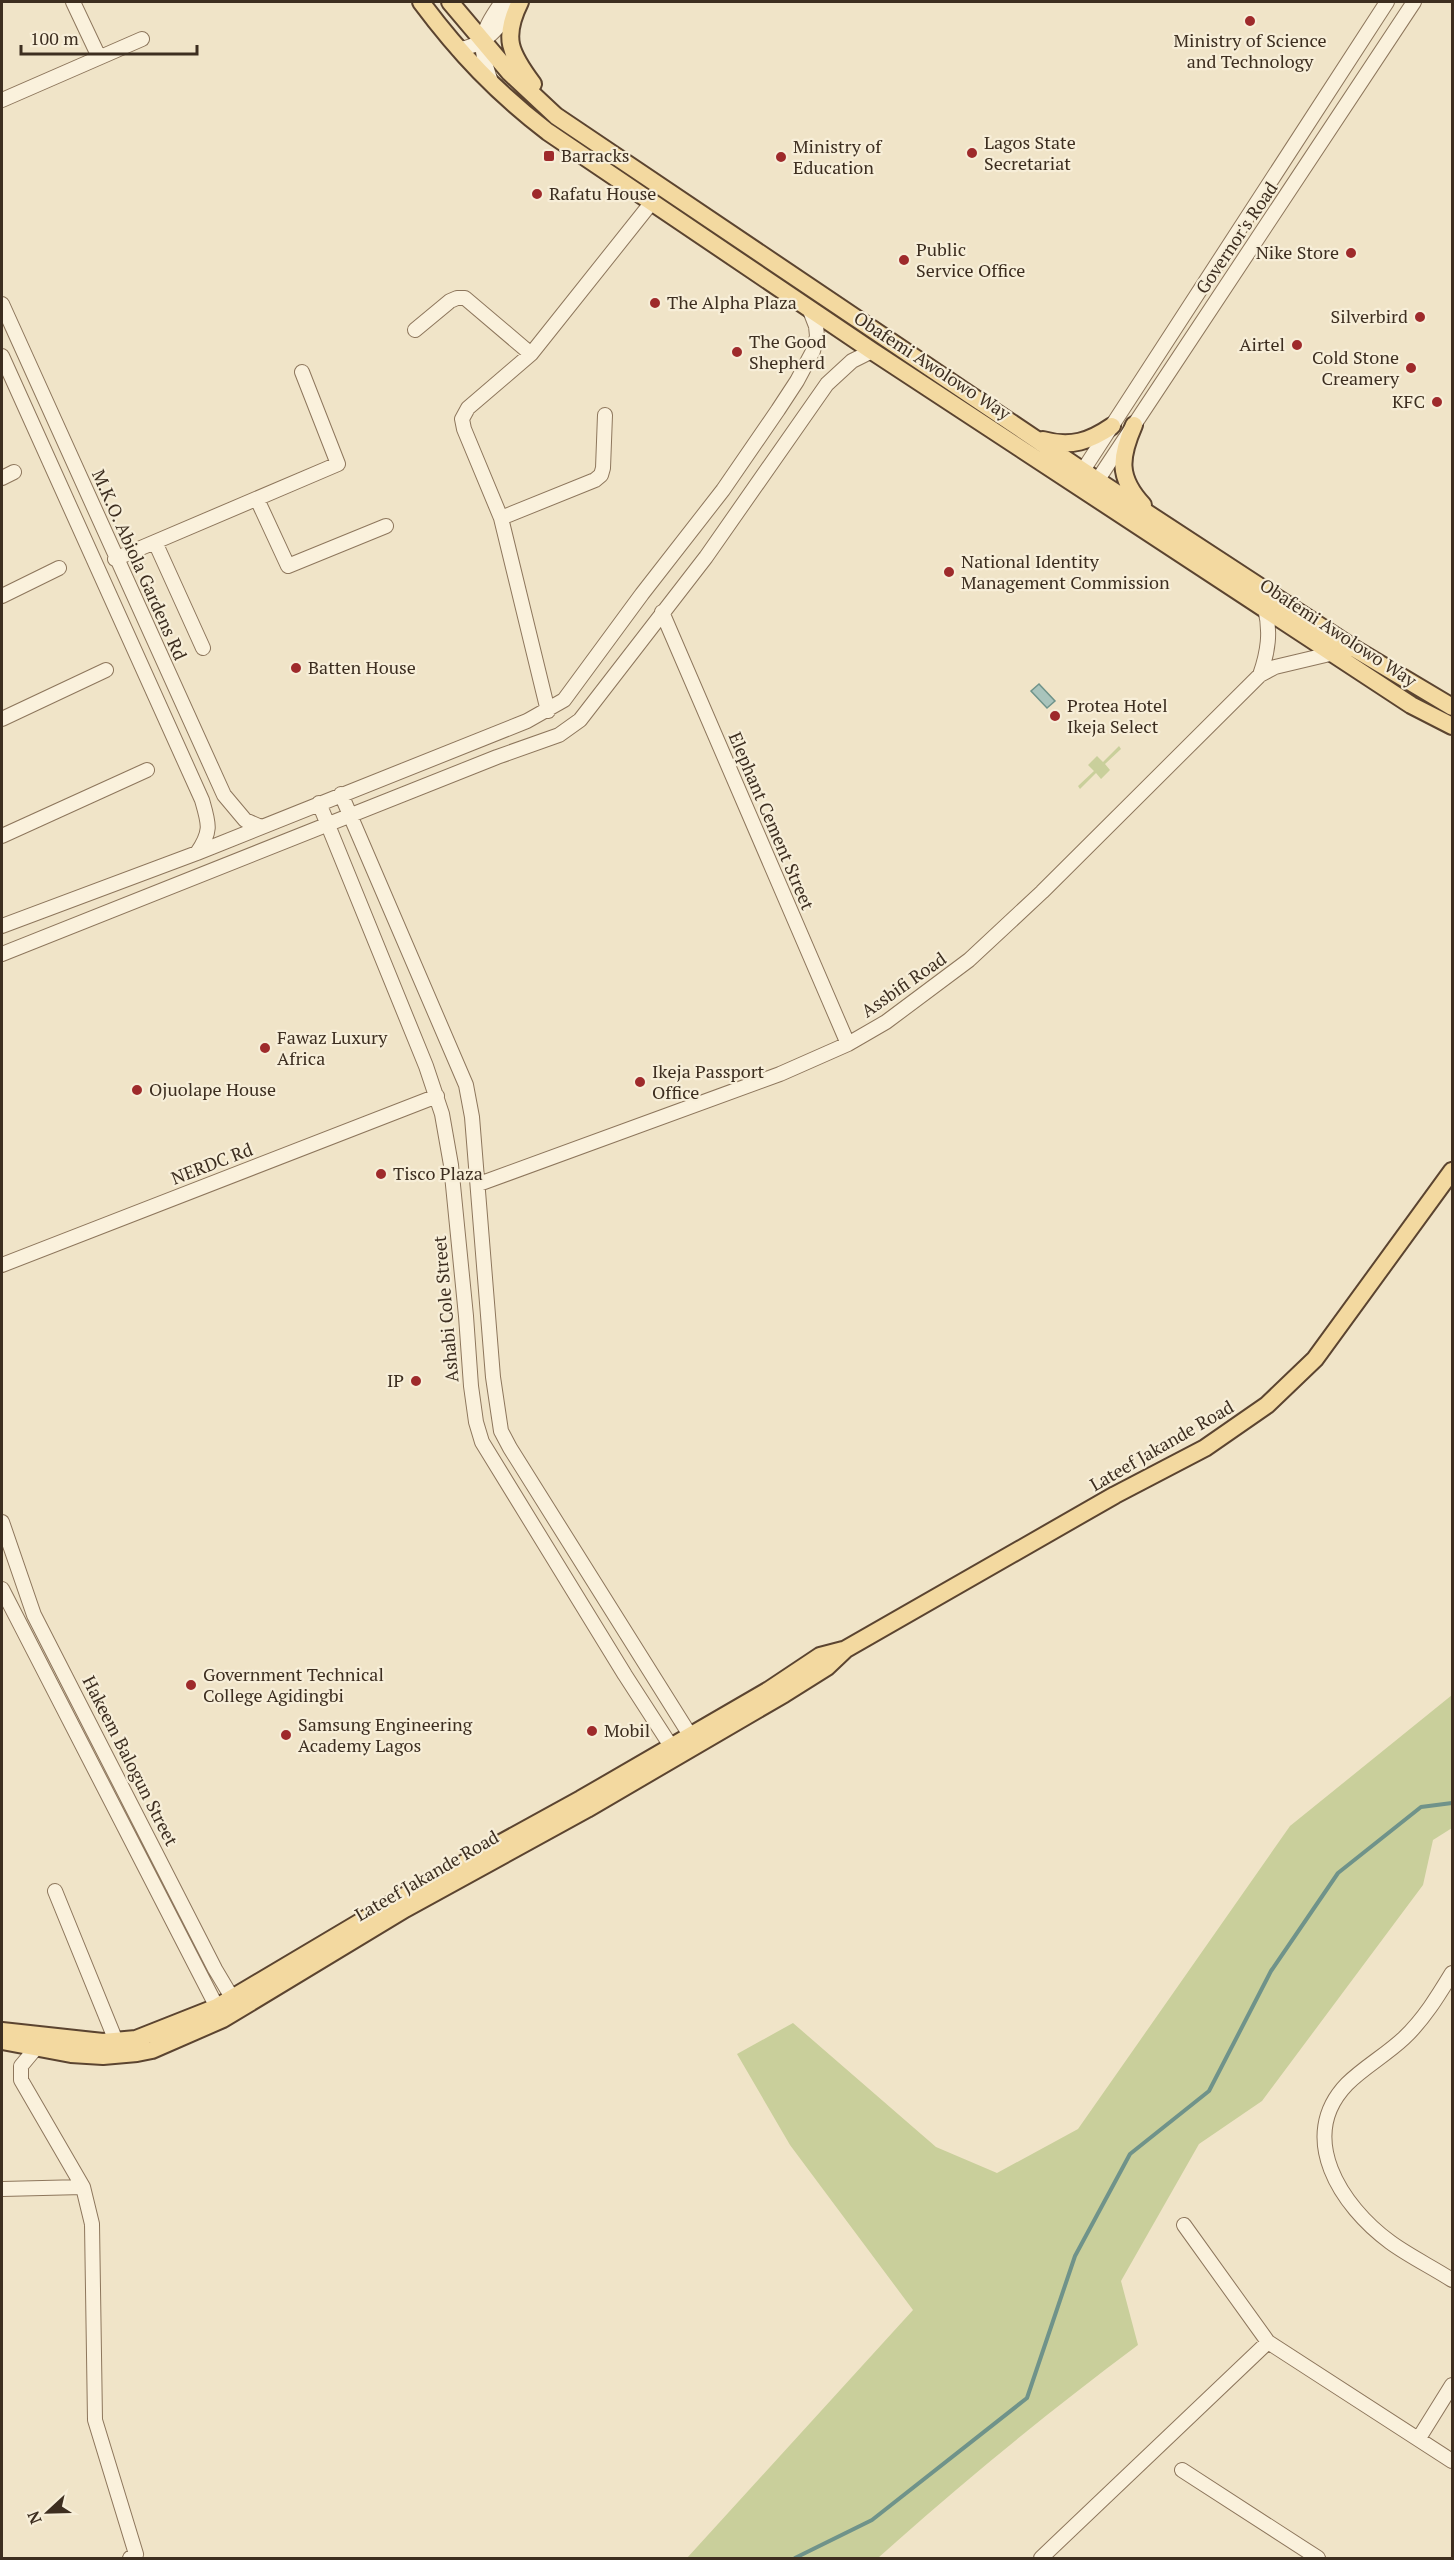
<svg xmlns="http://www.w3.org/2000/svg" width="1454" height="2560" font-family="'PT Serif',serif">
<rect width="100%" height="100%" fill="#f0e4c8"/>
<!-- green -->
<path fill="#c9cf9b" d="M1119,746L1121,749L1105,764L1110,770L1101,779L1096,773L1080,789L1078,786L1094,771L1088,765L1097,756L1103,762Z
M1452,1695V1828L1433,1840L1423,1885L1262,2101L1199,2144L1121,2281L1138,2345C1048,2412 962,2483 878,2558H687L913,2310L790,2145L737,2054L793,2023L936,2147L997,2173L1078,2129L1290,1826Z"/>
<!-- water -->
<path fill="#a9c4bc" stroke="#6f938a" stroke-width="1.5" d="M1039,684L1055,701L1047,708L1031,691Z"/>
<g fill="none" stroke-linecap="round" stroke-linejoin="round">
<!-- stream -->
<path stroke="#6f938a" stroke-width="4" d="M795,2558L872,2520L1027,2398L1075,2256L1130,2154L1209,2091L1271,1971L1338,1873L1421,1807L1452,1803"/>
<defs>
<path id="minor" d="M73,2L99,57
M458,49C485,47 500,26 514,6
M491,82C478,43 479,35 502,2
M2,100L142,39
M2,304L224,795L245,820L261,827
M415,330L450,301L457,298H465L531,354
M2,356L202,800C209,824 212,831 197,853
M2,478L14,472
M1078,478L1387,2
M1093,487L1414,2
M257,499L288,566L386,526
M501,518L595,480L601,475L603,468L605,415
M155,542L203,648
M115,559L338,464L302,372
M2,596L59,568
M662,612L848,1044
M1260,675C1268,652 1271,632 1265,608
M548,711L501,518L464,429L462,419L468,408L531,354L652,202
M2,719L106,670
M341,794L466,1085L472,1117L493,1377L501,1431L510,1448L695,1743
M319,803L426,1066L442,1114L451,1165L466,1316L471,1386L476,1422L482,1442L625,1675L676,1754
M2,836L147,770
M2,926L197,853L527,721L564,700L642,594L723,490L778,410L797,381L813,351L817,336L816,326L809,308
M2,954L497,757L559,735L580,720L706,557L827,384L852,361L872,351
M479,1184L780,1074L848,1044L886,1022L969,960L1042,892L1260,675L1275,667L1334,653
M2,1265L437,1096
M2,1522L34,1615L215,1969L237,2006
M2,1589L222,2017
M55,1891L116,2041
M1452,1973C1438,1996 1424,2019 1404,2038C1386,2055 1364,2067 1347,2084C1296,2137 1341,2206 1390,2242C1409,2256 1432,2267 1452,2280
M36,2048L21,2066V2080L83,2187L92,2224L95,2420L136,2554L130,2558
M2,2189L83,2187
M1184,2225L1268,2342L1452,2461
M1419,2438L1452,2385
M1182,2470L1318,2558
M1041,2558L1268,2342"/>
<path id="major" d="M421,2C459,53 497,93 548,132L872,351L1411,705L1452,726
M450,2L510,73L556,116L1083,471L1355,649L1452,707
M520,2C502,38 510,53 533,84
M1134,425C1120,457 1117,477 1143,505
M1043,440C1071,448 1090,441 1112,426
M2,2031L103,2042L136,2039L217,2007L399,1899L581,1799L769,1690L820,1656L843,1650
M2,2041L71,2054L103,2056L137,2053L152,2050L223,2019L405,1909L587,1809L784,1694L827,1667L846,1649L1115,1495L1205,1448L1267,1405L1315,1359L1452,1171"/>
</defs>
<!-- minor casing -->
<use href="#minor" stroke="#8d765c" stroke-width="16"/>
<!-- major casing -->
<use href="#major" stroke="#5b4430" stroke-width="20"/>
<!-- minor -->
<use href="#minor" stroke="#faf1dc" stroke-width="14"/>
<!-- major -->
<use href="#major" stroke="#f3d9a0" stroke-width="16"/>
</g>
<!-- markers -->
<g fill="#9e2a2b" stroke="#f7eed8" stroke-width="2">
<circle cx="1250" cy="21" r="6"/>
<circle cx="972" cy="153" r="6"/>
<rect x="543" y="150" width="12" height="12" rx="3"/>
<circle cx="781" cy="157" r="6"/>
<circle cx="537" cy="194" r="6"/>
<circle cx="1351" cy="253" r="6"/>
<circle cx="904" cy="260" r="6"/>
<circle cx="655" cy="303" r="6"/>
<circle cx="1420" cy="317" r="6"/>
<circle cx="1297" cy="345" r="6"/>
<circle cx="737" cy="352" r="6"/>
<circle cx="1411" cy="368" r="6"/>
<circle cx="1437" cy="402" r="6"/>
<circle cx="949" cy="572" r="6"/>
<circle cx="296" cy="668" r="6"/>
<circle cx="1055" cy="716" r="6"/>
<circle cx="265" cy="1048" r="6"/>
<circle cx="640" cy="1082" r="6"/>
<circle cx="137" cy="1090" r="6"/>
<circle cx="381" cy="1174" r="6"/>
<circle cx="416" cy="1381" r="6"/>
<circle cx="191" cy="1685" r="6"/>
<circle cx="592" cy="1731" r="6"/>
<circle cx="286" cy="1735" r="6"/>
</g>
<g text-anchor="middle" stroke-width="4.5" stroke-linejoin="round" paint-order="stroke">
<!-- poi labels -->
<g font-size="18" fill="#3d2e20" stroke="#f7eed8" text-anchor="start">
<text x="1250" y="47" text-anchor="middle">Ministry of Science<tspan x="1250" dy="21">and Technology</tspan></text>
<text x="984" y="149">Lagos State<tspan x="984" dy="21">Secretariat</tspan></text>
<text x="793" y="153">Ministry of<tspan x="793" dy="21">Education</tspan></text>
<text x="561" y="162">Barracks</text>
<text x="549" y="200">Rafatu House</text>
<text x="916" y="256">Public<tspan x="916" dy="21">Service Office</tspan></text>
<text x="1339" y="259" text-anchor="end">Nike Store</text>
<text x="667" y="309">The Alpha Plaza</text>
<text x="1408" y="323" text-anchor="end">Silverbird</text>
<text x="749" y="348">The Good<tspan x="749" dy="21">Shepherd</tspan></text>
<text x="1285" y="351" text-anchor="end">Airtel</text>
<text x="1399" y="364" text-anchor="end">Cold Stone<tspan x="1399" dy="21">Creamery</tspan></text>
<text x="1425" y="408" text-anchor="end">KFC</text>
<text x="961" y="568">National Identity<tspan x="961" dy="21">Management Commission</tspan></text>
<text x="308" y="674">Batten House</text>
<text x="1067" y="712">Protea Hotel<tspan x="1067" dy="21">Ikeja Select</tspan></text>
<text x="277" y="1044">Fawaz Luxury<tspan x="277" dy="21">Africa</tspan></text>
<text x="652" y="1078">Ikeja Passport<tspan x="652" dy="21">Office</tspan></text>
<text x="149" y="1096">Ojuolape House</text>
<text x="393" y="1180">Tisco Plaza</text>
<text x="404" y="1387" text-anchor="end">IP</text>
<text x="203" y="1681">Government Technical<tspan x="203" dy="21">College Agidingbi</tspan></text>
<text x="298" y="1731">Samsung Engineering<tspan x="298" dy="21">Academy Lagos</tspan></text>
<text x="604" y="1737">Mobil</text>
</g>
<!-- street labels -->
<g font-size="18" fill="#3d2e20" stroke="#f7eed8">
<text transform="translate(1237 238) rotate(-56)" y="6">Governor's Road</text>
<text transform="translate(932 366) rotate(33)" y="6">Obafemi Awolowo Way</text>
<text transform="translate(139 565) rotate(66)" y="6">M.K.O. Abiola Gardens Rd</text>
<text transform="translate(1338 633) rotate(33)" y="6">Obafemi Awolowo Way</text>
<text transform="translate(771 821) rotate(67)" y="6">Elephant Cement Street</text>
<text transform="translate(904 985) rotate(-35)" y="6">Assbifi Road</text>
<text transform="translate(212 1164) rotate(-21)" y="6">NERDC Rd</text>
<text transform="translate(446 1309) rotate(-95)" y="6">Ashabi Cole Street</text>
<text transform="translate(1162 1446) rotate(-30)" y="6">Lateef Jakande Road</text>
<text transform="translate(130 1761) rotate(63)" y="6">Hakeem Balogun Street</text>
<text transform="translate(427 1876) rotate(-30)" y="6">Lateef Jakande Road</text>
</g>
</g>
<!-- border -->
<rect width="1454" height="2560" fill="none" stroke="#3d2e20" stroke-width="6"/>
<!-- north arrow -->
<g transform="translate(48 2512) rotate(248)" stroke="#f7eed8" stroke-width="4.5" paint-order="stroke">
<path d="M0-4.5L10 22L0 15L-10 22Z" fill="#3d2e20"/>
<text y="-9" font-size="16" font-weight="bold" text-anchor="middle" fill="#3d2e20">N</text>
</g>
<!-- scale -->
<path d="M21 45v9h176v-9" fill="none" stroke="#3d2e20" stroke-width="3"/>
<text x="30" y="45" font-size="18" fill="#3d2e20" stroke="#f7eed8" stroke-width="4.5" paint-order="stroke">100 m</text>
</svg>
